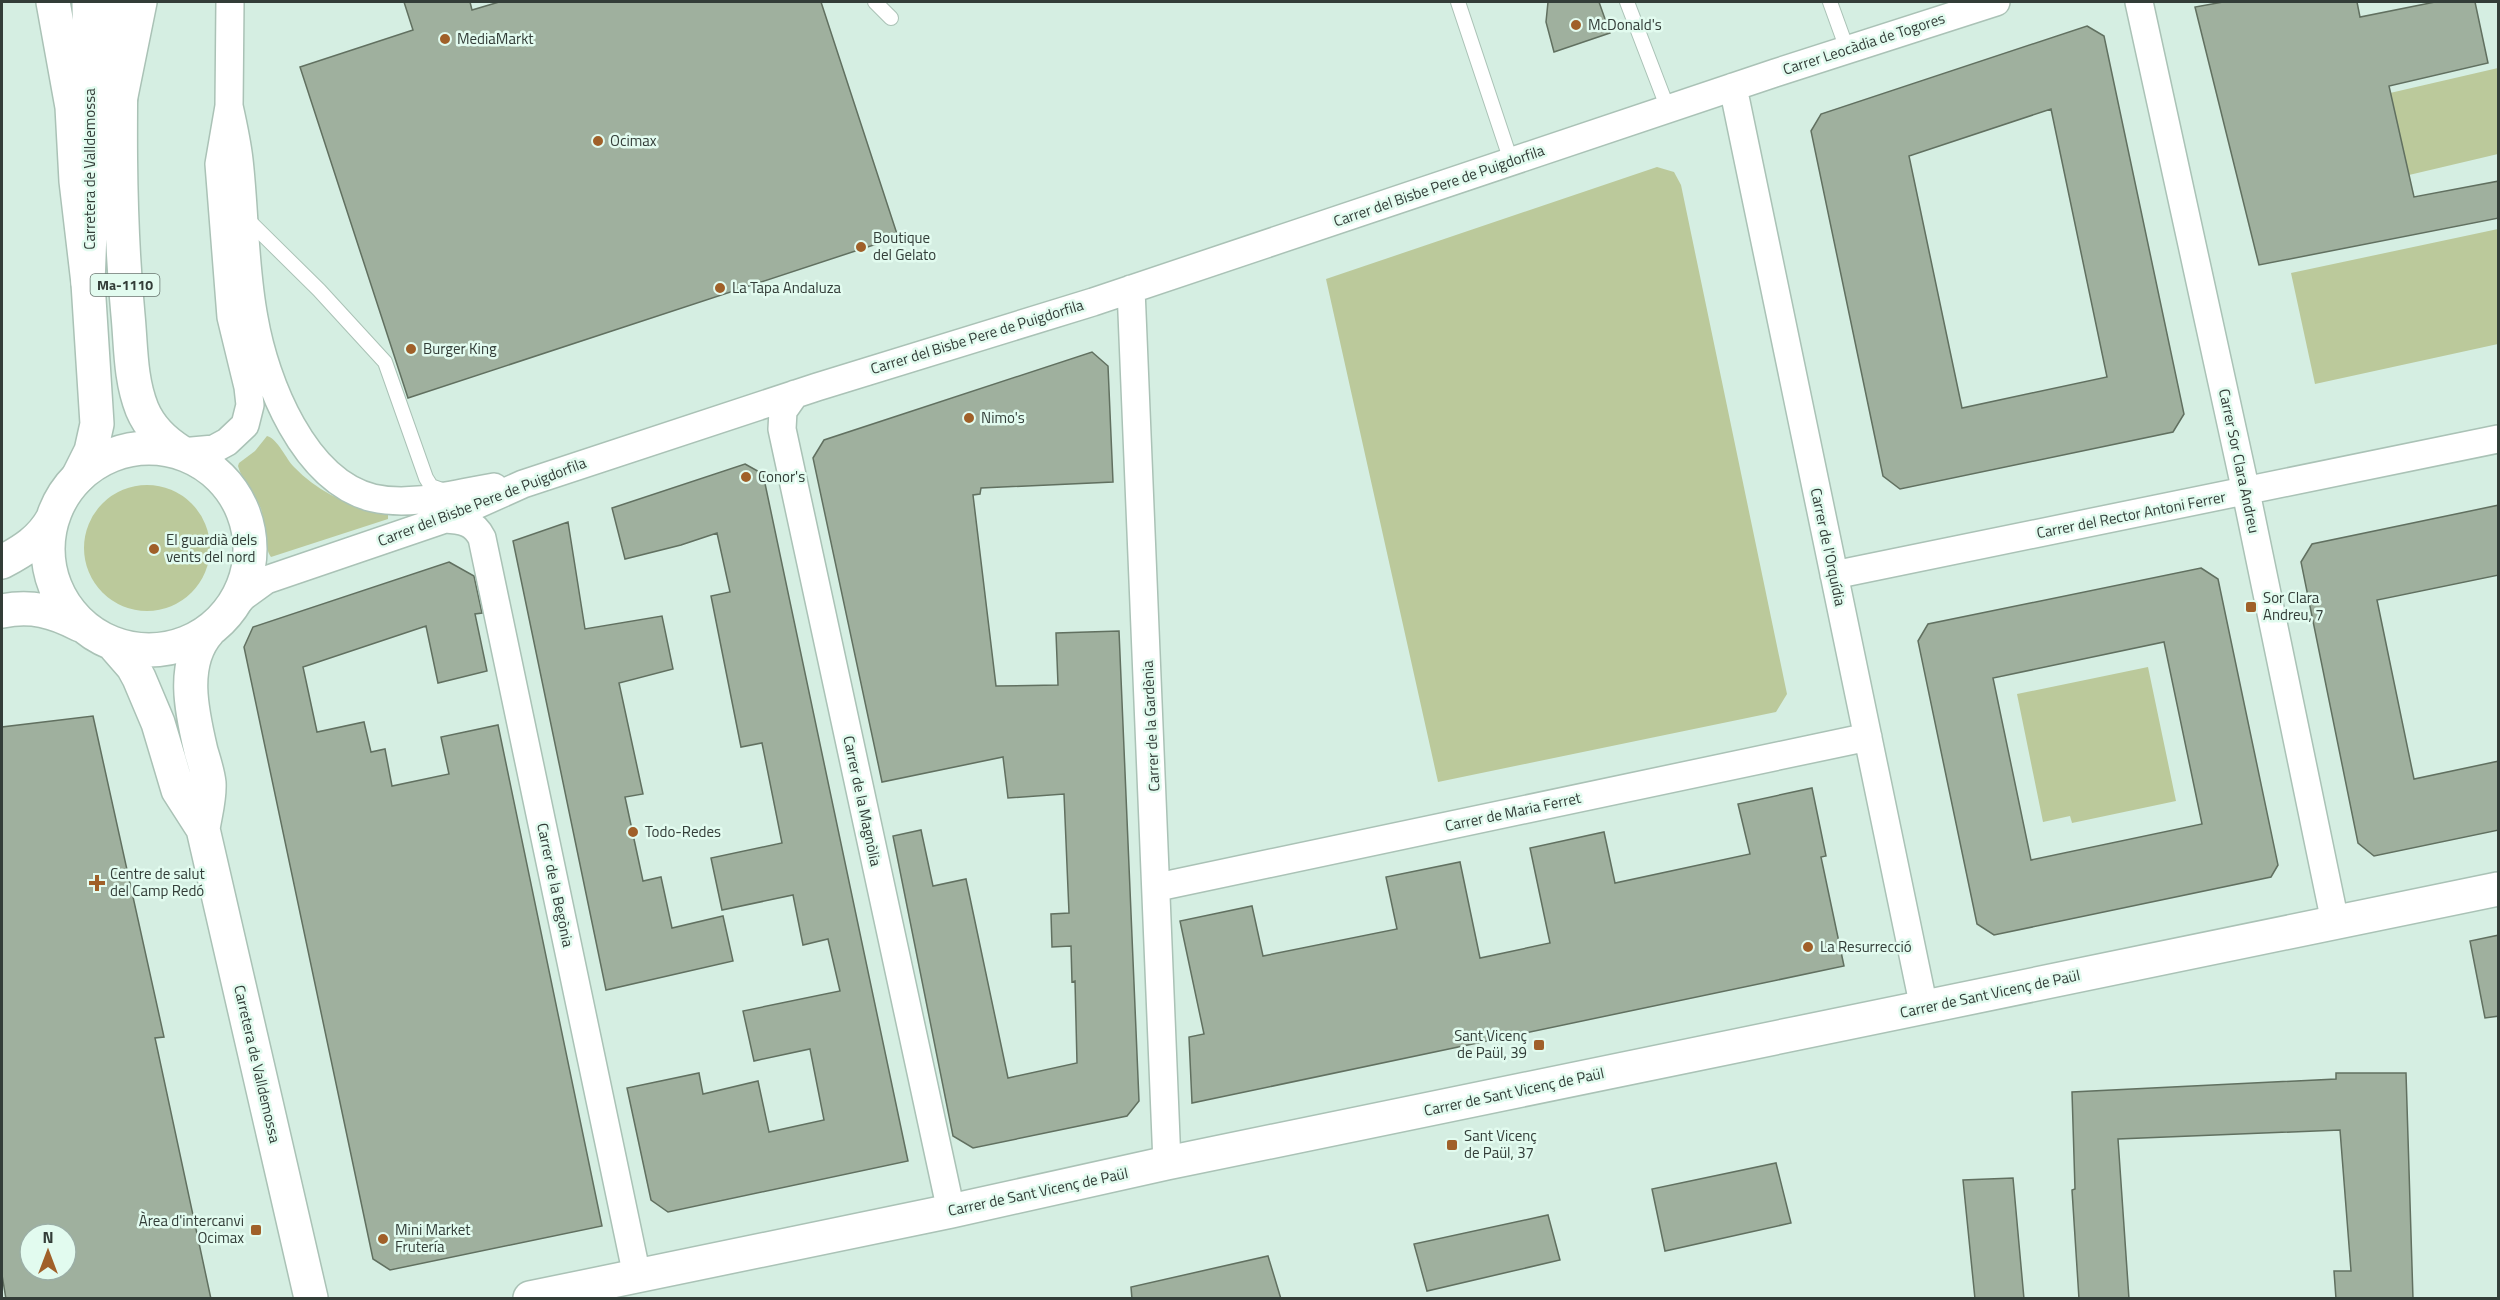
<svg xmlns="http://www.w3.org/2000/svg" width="2500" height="1300" font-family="'Titillium Web',sans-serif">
<rect width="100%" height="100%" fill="#d5eee2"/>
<!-- green -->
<path fill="#bbc99b" d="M2498,68V154L2409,175L2390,93Z
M1657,167L1674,172L1681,185L1787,694L1776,712L1438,782L1326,279Z
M2498,229V344L2315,384L2291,273Z
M267,436C278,439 286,459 294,467C319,493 350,507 385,512L388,515V519L271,557C264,548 265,522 261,509C255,493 242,481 238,466L239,463L255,451Z
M84 548a63 63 0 1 1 126 0a63 63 0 1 1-126 0Z
M2148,667L2176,801L2072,823L2070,816L2043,822L2017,694Z"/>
<!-- building -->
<path fill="#9fb09e" stroke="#617060" stroke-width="1.5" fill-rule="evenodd" d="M404,2H470L472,10L499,2H821L898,237L408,398L300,67L413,30Z
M1548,2H1599L1610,33L1554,52L1546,22Z
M2223,2H2357L2360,17L2435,2H2475L2488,63L2389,86L2414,197L2499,181V218L2259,265L2195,7Z
M2087,26L2104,36L2184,414L2173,432L1900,489L1883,476L1811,131L1821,114ZM2051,109L2107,377L1962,408L1909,156Z
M1092,352L1108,366L1113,482L981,488L980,494L973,495L996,686L1058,685L1056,633L1119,631L1139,1101L1127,1116L973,1148L953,1136L893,836L921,830L933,886L966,879L1008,1078L1077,1063L1075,981L1072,982L1071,946L1052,947L1051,914L1069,913L1064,794L1008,798L1003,757L882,782L813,458L824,440Z
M745,464L763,474L908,1161L668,1212L651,1200L627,1088L699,1073L703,1094L758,1081L769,1132L824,1120L810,1049L754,1061L743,1011L840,991L828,939L803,945L793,895L722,910L711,858L782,843L762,743L741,747L711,596L730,592L717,533L681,545L625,559L612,508Z
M2499,505V575L2377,600L2414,779L2499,761V830L2374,856L2358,843L2301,562L2312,544Z
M568,522L585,629L662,616L673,669L619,683L643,794L625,797L643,881L661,877L672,928L723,916L733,961L606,990L513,541Z
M449,562L474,576L482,613L475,614L487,671L438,683L426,626L303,667L317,732L364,722L371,752L385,749L392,786L449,774L441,737L498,725L602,1226L390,1270L373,1259L244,647L253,627Z
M2201,568L2218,579L2278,865L2271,877L1994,935L1977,924L1918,641L1928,624ZM2164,642L2202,824L2031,860L1993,678Z
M93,716L164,1037L155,1038L211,1299H6L2,1275V727ZM30,1234H66V1270H30Z
M1812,788L1826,856L1821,857L1844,966L1192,1103L1189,1037L1204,1034L1180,921L1252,906L1263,956L1397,929L1386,877L1460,862L1480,958L1550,943L1530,848L1604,832L1615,883L1750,854L1738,804Z
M2499,935V1016L2485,1018L2470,941Z
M2336,1073H2406L2413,1299H2336L2334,1271H2351L2340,1130L2118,1139L2129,1299H2079L2072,1190L2075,1189L2072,1092L2336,1079Z
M1776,1163L1791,1223L1665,1251L1652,1189Z
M2013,1178L2024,1299H1975L1963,1180Z
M1548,1215L1560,1260L1427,1291L1414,1244Z
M1268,1256L1281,1299H1132L1131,1287Z"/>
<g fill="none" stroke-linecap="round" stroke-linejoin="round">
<defs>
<path id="lane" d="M875,2L891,18
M1458,2L1511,161
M1627,2L1668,109
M1830,2L1847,49
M245,217L319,290L385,362L426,478L431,486L445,491"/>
<path id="street" d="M2139,2L2246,492L2335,922
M1733,87L1924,1008
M229,106C233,124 237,142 239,160C245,212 244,266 254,318C265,382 304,481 373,498C413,507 455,493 494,487
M1131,289L1167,1163
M795,394L783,411L782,429L951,1211
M181,452L214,449L227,442L245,425L250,405L248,387L231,317L219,164L229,106L230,2
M445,519C462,520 474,522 482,538L637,1276
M1834,575L2498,439
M232,608L244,596L266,580L445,519L523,484L817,387L1093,302L1775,73L1996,2
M1158,887L1868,737"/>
<path id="secondary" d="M48 549a101 101 0 1 1 202 0a101 101 0 1 1-202 0Z
M2,562C23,551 41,540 53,518
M2,611C31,605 54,611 80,625
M113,644L133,667L139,678L158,723L178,790L203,829L311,1298
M203,829C205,815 210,798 209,783C208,773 204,761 201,751C192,713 180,663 209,631
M530,1298L951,1211L1167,1163L2498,889"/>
<path id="primary" d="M122,2C120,106 118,211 128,315C131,346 130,379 142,409C150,428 163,441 181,452
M78,477L91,451L97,424L88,283L92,181L89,2"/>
<path id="highway" d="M53,2L72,107L76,181L88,283
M120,101L140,2"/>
</defs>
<!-- lane casing -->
<use href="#lane" stroke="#aac2b6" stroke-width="16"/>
<!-- street casing -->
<use href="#street" stroke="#aac2b6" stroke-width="30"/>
<!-- secondary casing -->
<use href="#secondary" stroke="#aac2b6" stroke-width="36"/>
<!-- primary casing -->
<use href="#primary" stroke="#aac2b6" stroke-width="36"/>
<!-- highway casing -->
<use href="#highway" stroke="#aac2b6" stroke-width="36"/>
<!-- lane -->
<use href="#lane" stroke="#fff" stroke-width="14"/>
<!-- street -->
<use href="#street" stroke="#fff" stroke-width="27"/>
<!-- secondary -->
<use href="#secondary" stroke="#fff" stroke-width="33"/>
<!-- primary -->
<use href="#primary" stroke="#fff" stroke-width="33"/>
<!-- highway -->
<use href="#highway" stroke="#fff" stroke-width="33"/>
</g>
<!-- markers -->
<g fill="#a06029" stroke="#e2fbef" stroke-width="2">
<circle cx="1576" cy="25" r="6"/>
<circle cx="445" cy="39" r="6"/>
<circle cx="598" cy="141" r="6"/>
<circle cx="861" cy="247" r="6"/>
<circle cx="720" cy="288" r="6"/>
<circle cx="411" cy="349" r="6"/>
<circle cx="969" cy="418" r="6"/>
<circle cx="746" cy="477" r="6"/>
<circle cx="154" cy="549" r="6"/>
<rect x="2245" y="601" width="12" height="12" rx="3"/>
<circle cx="633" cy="832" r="6"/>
<path d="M94 874h6v6h6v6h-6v6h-6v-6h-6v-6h6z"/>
<circle cx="1808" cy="947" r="6"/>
<rect x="1533" y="1039" width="12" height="12" rx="3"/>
<rect x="1446" y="1139" width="12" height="12" rx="3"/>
<rect x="250" y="1224" width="12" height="12" rx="3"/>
<circle cx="383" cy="1239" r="6"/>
</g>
<g text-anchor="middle" stroke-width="5" stroke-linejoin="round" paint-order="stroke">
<!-- shield labels -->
<rect fill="#e2fbef" stroke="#68766f" stroke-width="1.5" x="90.5" y="274" width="69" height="22" rx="4.5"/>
<g font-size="14" font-weight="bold" fill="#333d38">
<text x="125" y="290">Ma-1110</text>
</g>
<!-- poi labels -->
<g font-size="15" fill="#333d38" stroke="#e2fbef" text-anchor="start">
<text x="1588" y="30">McDonald's</text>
<text x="457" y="44">MediaMarkt</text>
<text x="610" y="146">Ocimax</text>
<text x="873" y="243">Boutique<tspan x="873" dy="17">del Gelato</tspan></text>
<text x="732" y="293">La Tapa Andaluza</text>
<text x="423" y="354">Burger King</text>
<text x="981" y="423">Nimo's</text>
<text x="758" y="482">Conor's</text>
<text x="166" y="545">El guardià dels<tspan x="166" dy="17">vents del nord</tspan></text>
<text x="2263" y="603">Sor Clara<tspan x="2263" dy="17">Andreu, 7</tspan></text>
<text x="645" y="837">Todo-Redes</text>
<text x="110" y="879">Centre de salut<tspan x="110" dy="17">del Camp Redó</tspan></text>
<text x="1820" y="952">La Resurrecció</text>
<text x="1527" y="1041" text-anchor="end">Sant Vicenç<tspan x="1527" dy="17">de Paül, 39</tspan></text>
<text x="1464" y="1141">Sant Vicenç<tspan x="1464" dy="17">de Paül, 37</tspan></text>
<text x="244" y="1226" text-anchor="end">Àrea d'intercanvi<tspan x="244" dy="17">Ocimax</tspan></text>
<text x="395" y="1235">Mini Market<tspan x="395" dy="17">Frutería</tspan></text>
</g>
<!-- street labels -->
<g font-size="15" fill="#333d38" stroke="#e2fbef">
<text transform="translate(1864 44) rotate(-18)" y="5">Carrer Leocàdia de Togores</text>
<text transform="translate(90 169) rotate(-90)" y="5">Carretera de Valldemossa</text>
<text transform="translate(1439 186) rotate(-19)" y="5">Carrer del Bisbe Pere de Puigdorfila</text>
<text transform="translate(977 337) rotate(-17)" y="5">Carrer del Bisbe Pere de Puigdorfila</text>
<text transform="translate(2239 461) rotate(78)" y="5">Carrer Sor Clara Andreu</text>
<text transform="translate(482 502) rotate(-21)" y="5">Carrer del Bisbe Pere de Puigdorfila</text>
<text transform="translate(2131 515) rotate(-11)" y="5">Carrer del Rector Antoni Ferrer</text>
<text transform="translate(1828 547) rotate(78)" y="5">Carrer de l'Orquídia</text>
<text transform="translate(1151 726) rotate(-93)" y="5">Carrer de la Gardènia</text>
<text transform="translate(862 801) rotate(78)" y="5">Carrer de la Magnòlia</text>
<text transform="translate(1513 812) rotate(-12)" y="5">Carrer de Maria Ferret</text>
<text transform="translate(555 885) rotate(78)" y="5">Carrer de la Begònia</text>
<text transform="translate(1990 994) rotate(-12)" y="5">Carrer de Sant Vicenç de Paül</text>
<text transform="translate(257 1064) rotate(77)" y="5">Carretera de Valldemossa</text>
<text transform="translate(1514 1092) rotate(-12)" y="5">Carrer de Sant Vicenç de Paül</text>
<text transform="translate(1038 1192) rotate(-12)" y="5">Carrer de Sant Vicenç de Paül</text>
</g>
</g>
<!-- border -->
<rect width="2500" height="1300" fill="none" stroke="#333d38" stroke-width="6"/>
<!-- north arrow -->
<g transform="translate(48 1252)"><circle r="28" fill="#e2fbef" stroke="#9cafa6" stroke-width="1.5"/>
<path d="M0-4.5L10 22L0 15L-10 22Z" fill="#a06029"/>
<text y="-9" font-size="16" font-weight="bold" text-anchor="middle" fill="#333d38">N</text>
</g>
</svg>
